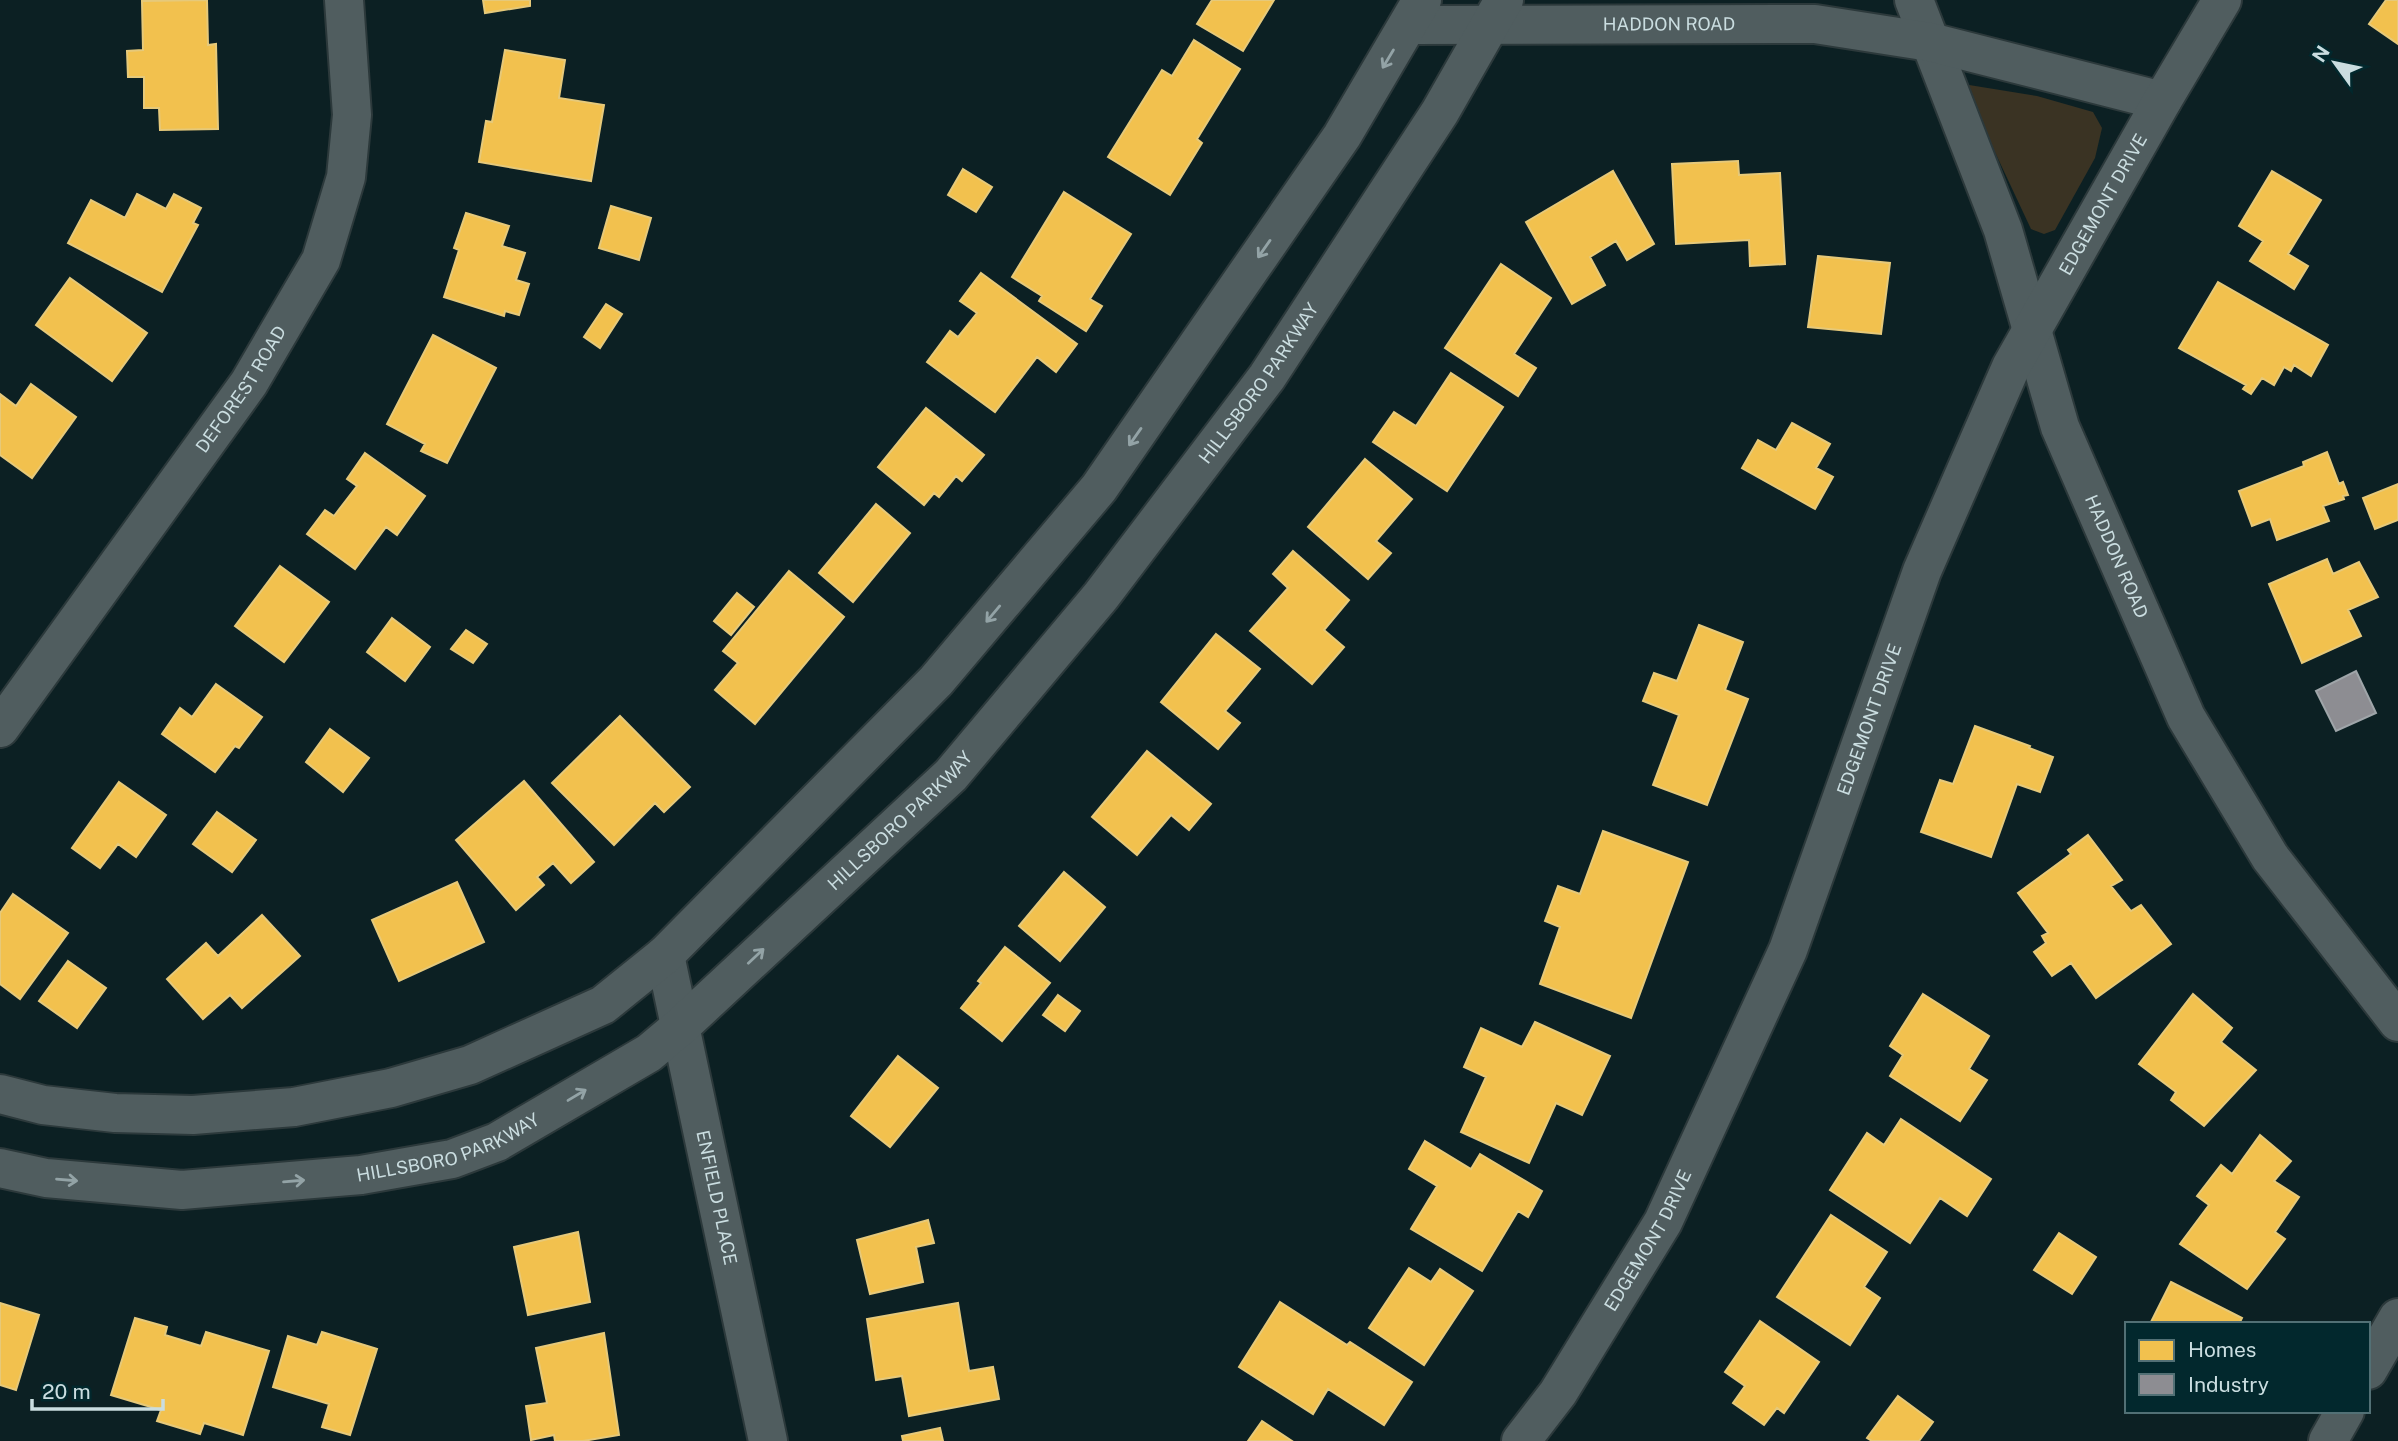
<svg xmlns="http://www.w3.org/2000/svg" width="2398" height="1441" font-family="'Public Sans',sans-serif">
<rect width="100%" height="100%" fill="#0c2023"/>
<!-- green -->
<path fill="#3a3323" d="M1963,84L2037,96L2093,112L2102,128L2095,158L2055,230L2044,234L2031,229Z"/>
<!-- homes -->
<path fill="#f2c14e" stroke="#e6c97a" stroke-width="2" d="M207,0L208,45L216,44L218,129L160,130L159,108H144V77H128L127,51L143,50L142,1Z
M483,0H530V6L485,13Z
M1212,0H1274L1243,51L1197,24Z
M2386,0H2398V44L2369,24Z
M1194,40L1240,69L1197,139L1202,143L1170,195L1108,157L1162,70L1172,76Z
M505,50L565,60L559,98L604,105L591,181L479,162L486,121L492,122Z
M1738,161L1739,175L1780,173L1785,264L1750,266L1749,240L1676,244L1672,164Z
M963,169L992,187L976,212L948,195Z
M1613,171L1654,244L1627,260L1616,241L1590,257L1605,285L1572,304L1526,222Z
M2272,171L2321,200L2288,254L2308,266L2294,289L2250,261L2263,241L2239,226Z
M1064,192L1131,234L1090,299L1102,306L1086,331L1039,301L1042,296L1012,277Z
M137,194L166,209L174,194L201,208L193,223L198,225L162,292L68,243L91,200L125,218Z
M611,206L651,218L639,260L599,248Z
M466,213L509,226L502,246L525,253L516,280L529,284L519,315L505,311L504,316L444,297L459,250L454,248Z
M1818,256L1890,263L1881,334L1808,327Z
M1501,264L1551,298L1514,354L1536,368L1518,396L1445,348Z
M981,273L1077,344L1056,372L1037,357L995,412L927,362L950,331L958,337L977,313L960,301Z
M70,278L147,333L112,381L36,325Z
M2218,282L2328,345L2311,376L2294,365L2291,371L2284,367L2274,385L2262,378L2251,394L2243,389L2246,385L2179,348Z
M606,304L622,314L600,348L584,337Z
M433,335L496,368L447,463L421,451L425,444L387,424Z
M1451,373L1503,407L1447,491L1373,442L1394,412L1416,426Z
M31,384L76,417L32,478L0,455V394L16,406Z
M926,408L984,455L962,481L956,476L939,497L934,493L924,505L878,467Z
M1792,423L1830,444L1816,468L1833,477L1815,509L1742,468L1758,440L1776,450Z
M2327,452L2339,484L2343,482L2348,495L2343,496L2344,499L2323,506L2329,521L2277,540L2270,519L2252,526L2239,491L2304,466L2303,462Z
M365,453L425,496L397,535L386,527L355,569L307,534L325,510L334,516L357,486L347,479Z
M1365,459L1412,499L1376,541L1391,553L1368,579L1308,527Z
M2398,484V520L2375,529L2363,498Z
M876,504L910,533L853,602L819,573Z
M1293,551L1349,600L1324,630L1344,647L1312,684L1250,631L1288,588L1273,574Z
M2327,559L2333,574L2359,562L2378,597L2348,610L2361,636L2302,663L2269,584Z
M280,566L329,602L284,662L235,626Z
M789,571L844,617L755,724L715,690L738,663L723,651Z
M737,593L754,607L731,635L714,621Z
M392,618L430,647L405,681L367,652Z
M1699,625L1743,642L1725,690L1748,699L1707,805L1653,785L1679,715L1643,701L1654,673L1677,681Z
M466,630L487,644L473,663L451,649Z
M1216,634L1260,669L1225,711L1240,723L1218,749L1161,702Z
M216,684L262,717L239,748L235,746L215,772L162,734L180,708L192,717Z
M620,716L690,787L664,812L655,803L614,845L552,783Z
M1975,726L2030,746L2029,748L2053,757L2040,792L2017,784L1991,857L1921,832L1940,780L1953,784Z
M330,729L369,758L343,792L306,762Z
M1147,751L1211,804L1189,830L1171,815L1137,855L1092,817Z
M524,781L594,862L571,883L553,863L537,877L544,885L516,910L456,840Z
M119,782L166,815L136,857L118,844L100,868L72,848Z
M217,812L256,840L232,872L193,844Z
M1603,831L1688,862L1631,1018L1540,984L1560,927L1545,921L1558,886L1580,894Z
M2088,835L2122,880L2111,886L2131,911L2141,905L2171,944L2096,998L2071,963L2052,976L2034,952L2046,943L2042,936L2048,933L2018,893L2071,854L2068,850Z
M1064,872L1105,907L1060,961L1019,926Z
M457,882L484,942L399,981L372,920Z
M13,894L68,933L20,999L0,984V913Z
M262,915L300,956L242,1008L230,995L203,1019L167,979L206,943L218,956Z
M1005,947L1050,983L1002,1041L961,1008L981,983L978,981Z
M68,961L106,988L77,1028L39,1001Z
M1923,994L1989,1036L1969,1069L1987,1080L1960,1121L1890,1076L1903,1055L1890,1046Z
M2193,994L2232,1028L2221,1042L2256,1070L2204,1126L2171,1100L2176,1092L2139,1064Z
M1058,995L1080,1011L1065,1031L1043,1015Z
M1535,1022L1610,1056L1582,1115L1556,1103L1529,1163L1461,1132L1486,1077L1464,1067L1481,1028L1522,1047Z
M898,1056L938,1088L890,1147L851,1116Z
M1901,1119L1991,1179L1967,1216L1940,1198L1910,1243L1830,1190L1867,1133L1884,1145Z
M2260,1135L2291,1161L2274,1181L2299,1197L2275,1232L2285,1239L2247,1289L2180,1244L2209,1205L2197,1196L2221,1165L2232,1174Z
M1425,1141L1471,1169L1480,1154L1542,1191L1528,1217L1518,1211L1482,1271L1411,1229L1437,1186L1409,1169Z
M1831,1215L1887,1252L1864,1287L1880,1298L1850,1345L1777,1297Z
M928,1220L934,1243L916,1247L923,1282L870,1294L857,1240Z
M578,1232L590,1302L528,1315L514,1247Z
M2059,1233L2096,1257L2072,1294L2034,1270Z
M1409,1268L1431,1282L1440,1269L1473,1291L1424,1365L1369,1328Z
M2171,1282L2242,1318L2239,1324H2150Z
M1280,1302L1347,1345L1350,1342L1412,1382L1384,1425L1328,1389L1313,1414L1239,1367Z
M0,1303L39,1315L16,1390L0,1385Z
M958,1303L969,1371L993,1367L999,1399L909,1416L902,1376L876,1380L867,1319Z
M135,1318L167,1327L165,1335L201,1346L206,1332L269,1351L243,1435L204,1423L200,1434L157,1421L161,1410L111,1395Z
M1760,1321L1819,1362L1784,1413L1777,1408L1764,1425L1733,1403L1745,1386L1725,1372Z
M322,1332L377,1349L350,1435L322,1427L329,1404L273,1387L288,1336L317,1345Z
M604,1333L619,1435L583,1441H555L554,1435L531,1440L526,1406L547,1403L536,1348Z
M1898,1396L1933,1422L1919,1441H1872L1867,1438Z
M1262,1421L1292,1441H1248Z
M940,1428L943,1441H903L902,1436Z"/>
<!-- industry -->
<path fill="#8d8d92" stroke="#9fa5a9" stroke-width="2" d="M2356,671L2376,713L2336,731L2316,691Z"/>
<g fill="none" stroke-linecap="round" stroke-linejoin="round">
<defs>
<g id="minor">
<path id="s1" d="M1914,0L2003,230L2060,427L2186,717L2270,857L2398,1022"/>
<path id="s2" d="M1408,25L1815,24L1930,42L2162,101"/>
<path id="s3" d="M0,728L249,383L321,260L346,177L352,115L344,0"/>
<path id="s4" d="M665,955L768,1441"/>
<path d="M0,1094L43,1105L115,1113L193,1115L294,1107L391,1088L470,1065L603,1005L665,955L936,681L1099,488L1342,136L1422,0"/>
<path id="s5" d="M0,1168L46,1178L182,1190L361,1175L452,1159L497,1142L649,1053L680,1027L951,775L1101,596L1267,377L1440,112L1504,0"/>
<path d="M2368,1370L2398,1318"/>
<path id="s6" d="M1521,1441L1558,1393L1663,1222L1788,950L1922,571L2011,367L2162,101L2222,0"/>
<path d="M2328,1441L2345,1411"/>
</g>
</defs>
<!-- minor casing -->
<use href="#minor" stroke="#2c393b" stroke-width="42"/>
<!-- minor -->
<use href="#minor" stroke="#505d5f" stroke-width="38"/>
</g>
<!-- one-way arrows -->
<defs><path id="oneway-shaft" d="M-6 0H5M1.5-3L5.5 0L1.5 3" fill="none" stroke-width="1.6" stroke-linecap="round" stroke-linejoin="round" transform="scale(1.75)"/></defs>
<g stroke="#93a3a6">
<use href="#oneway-shaft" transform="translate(1388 59) rotate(121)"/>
<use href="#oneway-shaft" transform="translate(1264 249) rotate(125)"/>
<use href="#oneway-shaft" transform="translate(1135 437) rotate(125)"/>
<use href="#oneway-shaft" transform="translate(993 614) rotate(130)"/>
<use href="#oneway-shaft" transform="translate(756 956) rotate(-43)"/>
<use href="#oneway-shaft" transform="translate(577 1095) rotate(-31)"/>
<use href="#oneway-shaft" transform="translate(67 1180) rotate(5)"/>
<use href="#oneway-shaft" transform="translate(294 1181) rotate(-5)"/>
</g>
<g text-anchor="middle" stroke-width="7" stroke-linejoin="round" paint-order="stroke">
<!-- street labels -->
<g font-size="18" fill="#cadde0" stroke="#02282d">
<text dy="6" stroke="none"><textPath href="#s2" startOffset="261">HADDON ROAD</textPath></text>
<text dy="6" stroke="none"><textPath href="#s6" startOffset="1372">EDGEMONT DRIVE</textPath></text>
<text dy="6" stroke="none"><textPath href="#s5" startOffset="1589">HILLSBORO PARKWAY</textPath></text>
<text dy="6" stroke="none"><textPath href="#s3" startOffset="416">DEFOREST ROAD</textPath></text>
<text dy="6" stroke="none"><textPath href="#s1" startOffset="593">HADDON ROAD</textPath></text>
<text dy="6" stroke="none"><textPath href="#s6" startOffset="805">EDGEMONT DRIVE</textPath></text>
<text dy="6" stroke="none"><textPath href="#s5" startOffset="1022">HILLSBORO PARKWAY</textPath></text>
<text dy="6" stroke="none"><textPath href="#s5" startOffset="455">HILLSBORO PARKWAY</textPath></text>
<text dy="6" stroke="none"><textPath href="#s4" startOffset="248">ENFIELD PLACE</textPath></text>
<text dy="6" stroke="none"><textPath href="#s6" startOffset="238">EDGEMONT DRIVE</textPath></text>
</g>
</g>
<!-- legend -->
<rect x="2125" y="1322" width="245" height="91" fill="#02282d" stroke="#527075" stroke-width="2"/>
<rect x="2139" y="1340" width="35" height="21" fill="#f2c14e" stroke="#527075" stroke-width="2"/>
<text x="2188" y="1357" font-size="21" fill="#cadde0">Homes</text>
<rect x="2139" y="1374" width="35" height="21" fill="#8d8d92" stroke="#527075" stroke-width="2"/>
<text x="2188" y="1392" font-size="21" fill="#cadde0">Industry</text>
<!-- north arrow -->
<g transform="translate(2335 63) rotate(303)" stroke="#02282d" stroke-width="5" paint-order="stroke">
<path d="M0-5L12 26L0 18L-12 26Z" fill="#cadde0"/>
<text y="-10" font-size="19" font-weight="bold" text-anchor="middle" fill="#cadde0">N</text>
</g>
<!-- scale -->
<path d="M32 1399v10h131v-10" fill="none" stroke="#cadde0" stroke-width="3.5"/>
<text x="42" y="1399" font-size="21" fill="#cadde0" stroke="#02282d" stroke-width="5" paint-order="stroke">20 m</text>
</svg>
